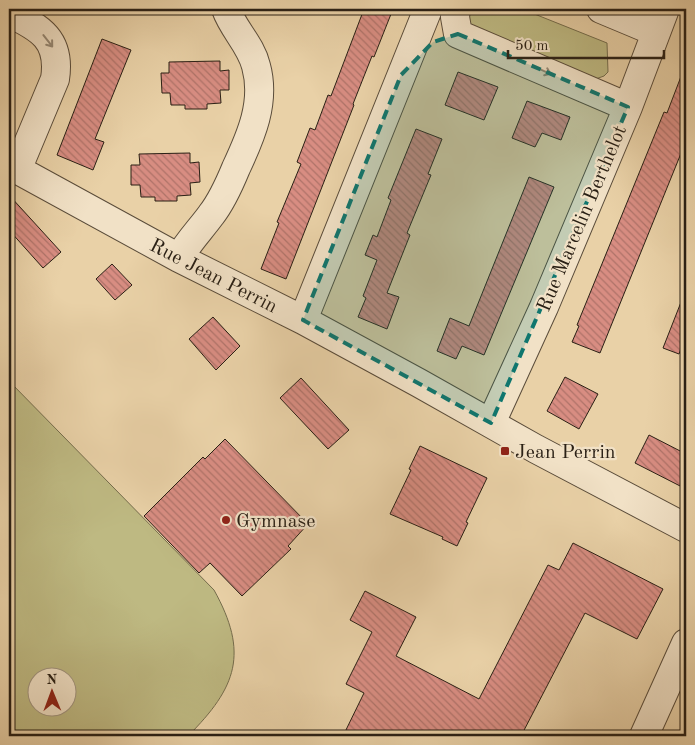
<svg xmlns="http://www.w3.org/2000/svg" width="695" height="745" font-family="'Old Standard TT',serif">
<defs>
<pattern id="building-back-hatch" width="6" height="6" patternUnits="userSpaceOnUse" patternTransform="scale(1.25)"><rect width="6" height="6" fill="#d88d82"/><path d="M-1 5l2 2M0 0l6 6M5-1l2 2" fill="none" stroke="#af7369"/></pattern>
</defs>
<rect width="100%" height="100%" fill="#e9d1a7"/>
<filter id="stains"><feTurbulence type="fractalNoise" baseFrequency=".004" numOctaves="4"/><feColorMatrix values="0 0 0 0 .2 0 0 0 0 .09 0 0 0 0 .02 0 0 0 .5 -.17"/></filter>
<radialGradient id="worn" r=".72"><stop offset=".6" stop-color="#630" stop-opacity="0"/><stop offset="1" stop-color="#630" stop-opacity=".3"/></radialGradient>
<!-- green -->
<path fill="#beb982" stroke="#746c4c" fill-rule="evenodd" d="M461,9H522L607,43L608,72L604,76L593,80L471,32Z
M9,381L214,590C249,653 237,687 188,736H9ZM38,678H68V708H38Z"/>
<!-- building -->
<path fill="url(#building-back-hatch)" stroke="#2a2015" d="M364,9H393L374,57L372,56L353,104L354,105L286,279L261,269L279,223L277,222L301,164L297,162L310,128L315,130L328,95L331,96Z
M102,39L131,50L95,139L104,142L93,170L57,155Z
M220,61V71L229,70V90H220L221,103L207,104V109H185V105H171L170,93H162L161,73H169V62Z
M685,66L686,67V141L600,353L572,342L579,326L577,325L664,112L667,113Z
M458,72L498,87L484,120L445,105Z
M527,101L570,117L561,140L542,133L535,147L512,138Z
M416,129L442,139L428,174L431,175L407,233L410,235L387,293L399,297L387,329L358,317L366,298L363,296L377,260L365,255L373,235L377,237L391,200L388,198Z
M190,153V163L199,162L200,182L190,183L191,195L177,196V201H155V197H141L140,185H131V165H140L139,154Z
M529,177L554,187L484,355L462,346L456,359L437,351L450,318L469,326Z
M9,195L61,252L43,268L9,230Z
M112,264L132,285L115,300L96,279Z
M685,292L686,335L679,354L663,348Z
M213,317L240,346L216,370L189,339Z
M565,377L598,394L579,429L547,411Z
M301,378L349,430L328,449L280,398Z
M649,435L686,454V489L635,463Z
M225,439L308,524L288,546L291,549L242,596L210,563L199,573L144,516L203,457L205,459Z
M420,446L487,478L466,522L468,523L457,546L442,539L443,537L390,514L411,470L409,469Z
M573,543L663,589L637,639L585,613L521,736H343L364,693L346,684L372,632L350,620L365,591L416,617L396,656L479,699L548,565L559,570Z"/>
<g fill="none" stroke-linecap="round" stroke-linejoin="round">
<defs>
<path id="minor" d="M456,9L455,17L458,34L628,107
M601,9L656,32
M9,13C41,28 61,40 55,79L17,170
M9,165L179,258L303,320L419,383L536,449L686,528
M179,258C188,242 200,230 211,215C222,201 229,185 236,168C251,136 266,102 256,66C251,45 233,29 226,9
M303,320L428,9
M491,423L544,307L628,107L665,9
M644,736L686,643"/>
</defs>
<!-- minor casing -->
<use href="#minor" stroke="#5a4c3a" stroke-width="30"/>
<!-- minor -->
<use href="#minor" stroke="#f1e1c6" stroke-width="28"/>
</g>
<!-- one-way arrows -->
<defs><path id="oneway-shaft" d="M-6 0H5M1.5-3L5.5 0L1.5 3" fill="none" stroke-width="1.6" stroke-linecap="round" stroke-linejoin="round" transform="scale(1.25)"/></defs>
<g stroke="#978a76">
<use href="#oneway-shaft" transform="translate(48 41) rotate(52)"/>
<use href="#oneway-shaft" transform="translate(544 71) rotate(24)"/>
</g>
<!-- marked area -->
<path fill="#0f766e" fill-opacity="0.2" stroke="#0f766e" stroke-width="4" stroke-dasharray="10 6" stroke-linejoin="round" d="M458,34L628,107L491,423L303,320L401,75L433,42Z"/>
<!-- markers -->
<g fill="#8f2418" stroke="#f1e1c6" stroke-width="2">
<rect x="500" y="446" width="10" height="10" rx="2.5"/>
<circle cx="226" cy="520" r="5"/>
</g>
<g text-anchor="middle" stroke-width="4.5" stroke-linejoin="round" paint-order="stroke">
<!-- street labels -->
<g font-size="20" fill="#2a2015" stroke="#f1e1c6">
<text transform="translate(581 218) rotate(-67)" y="7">Rue Marcelin Berthelot</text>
<text transform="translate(214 275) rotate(27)" y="7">Rue Jean Perrin</text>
</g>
<!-- poi labels -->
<g font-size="20" fill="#2a2015" stroke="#f1e1c6" text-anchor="start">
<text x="515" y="458">Jean Perrin</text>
<text x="236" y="527">Gymnase</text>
</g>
</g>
<!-- margin -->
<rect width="695" height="745" fill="none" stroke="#e9d1a7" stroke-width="30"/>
<rect x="10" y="10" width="675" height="725" fill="none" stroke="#2a2015" stroke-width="2.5"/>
<rect x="15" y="15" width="665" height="715" fill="none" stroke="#2a2015"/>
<!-- north arrow -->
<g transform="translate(52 692) rotate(359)"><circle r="24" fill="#f1e1c6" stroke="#a1947f"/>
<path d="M0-4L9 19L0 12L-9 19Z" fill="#8f2418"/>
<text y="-8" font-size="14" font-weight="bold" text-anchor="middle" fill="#2a2015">N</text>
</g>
<!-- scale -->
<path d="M508 50v8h156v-8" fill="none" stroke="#2a2015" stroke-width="2.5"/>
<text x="515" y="50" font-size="15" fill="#2a2015" stroke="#f1e1c6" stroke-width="4" paint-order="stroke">50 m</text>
<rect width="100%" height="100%" filter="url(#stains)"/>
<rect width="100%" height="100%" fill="url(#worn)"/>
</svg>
